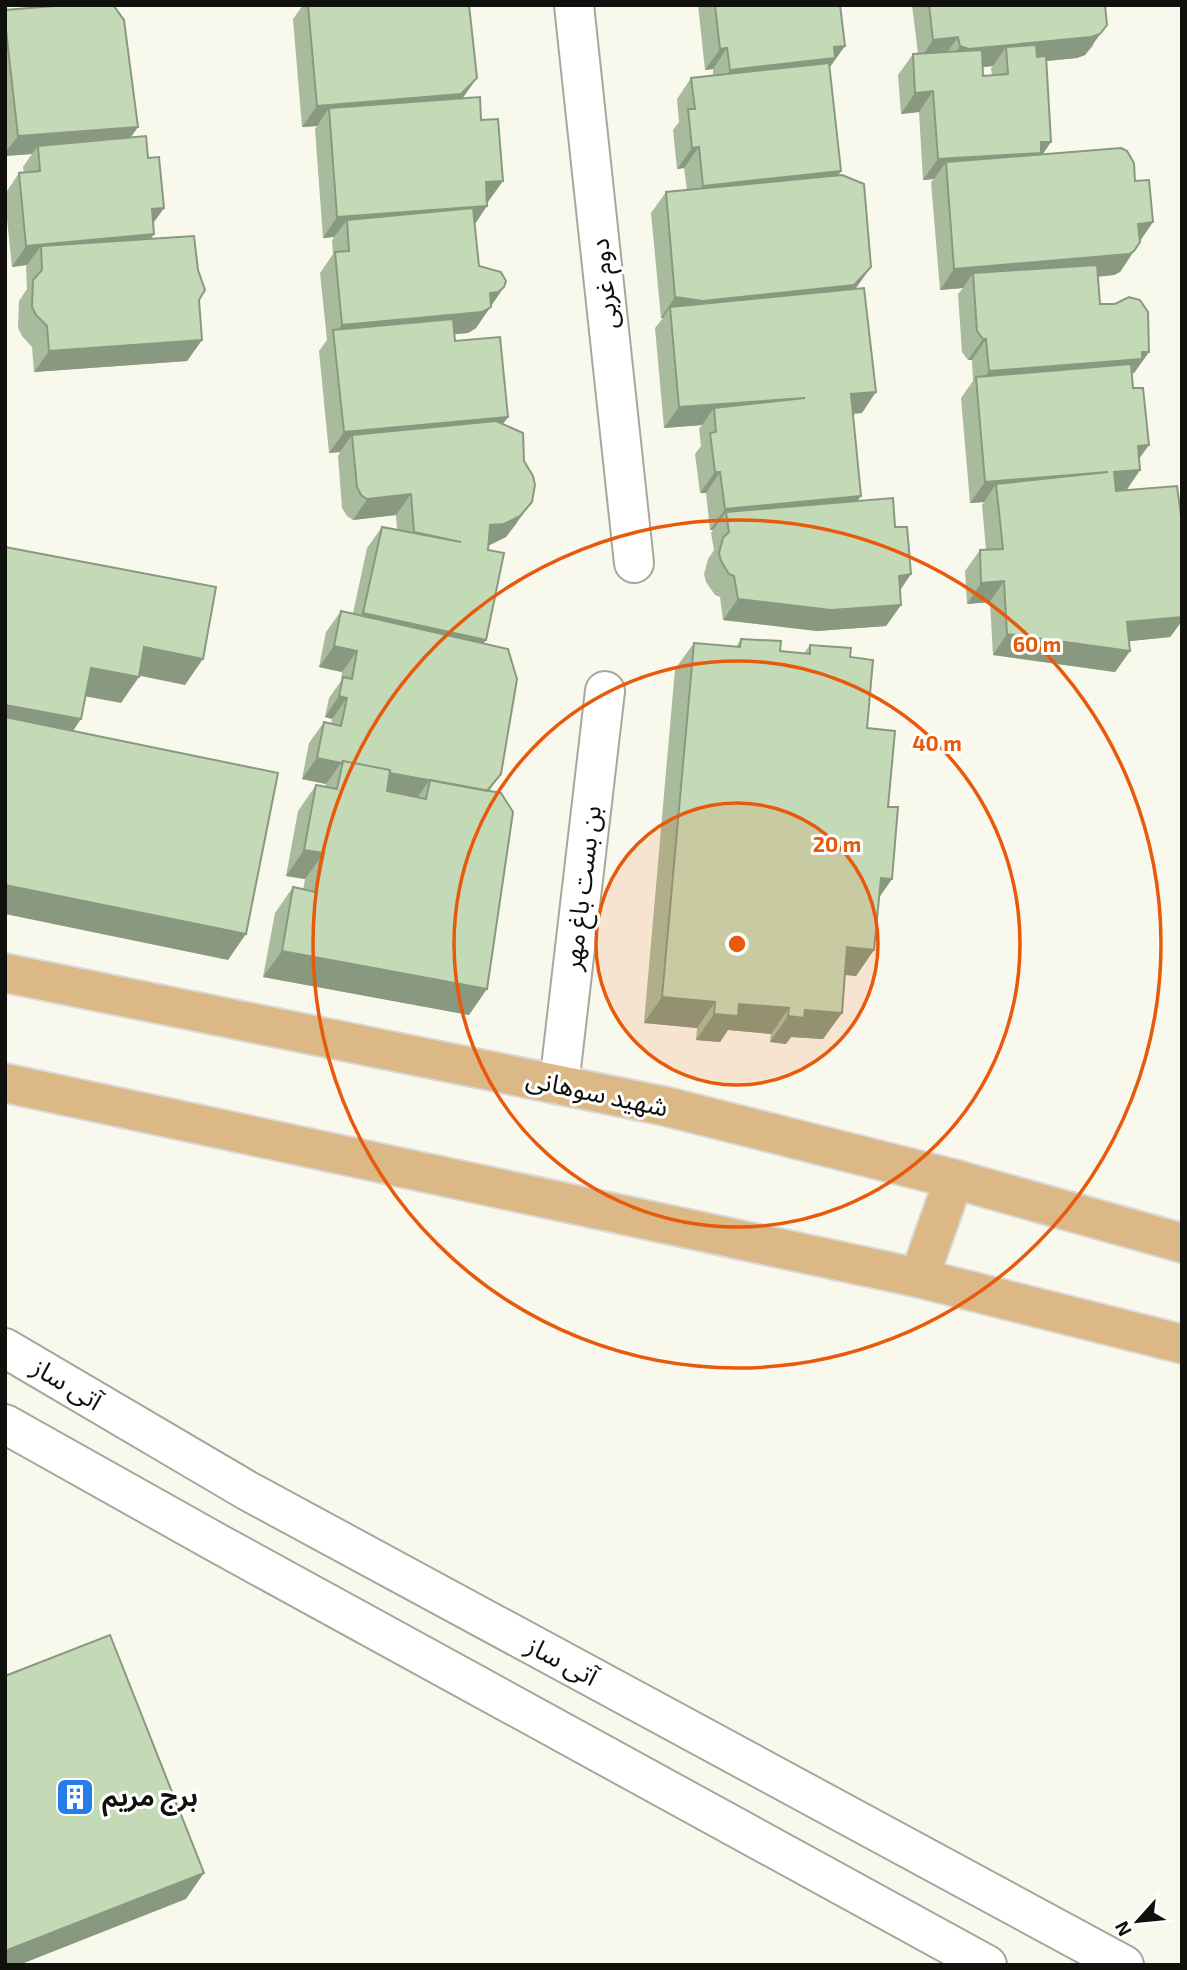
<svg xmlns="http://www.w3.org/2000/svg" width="1187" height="1970" font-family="'Exo 2','Noto Sans Arabic',sans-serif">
<rect width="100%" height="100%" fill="#f9f8ec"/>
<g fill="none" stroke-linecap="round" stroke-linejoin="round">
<defs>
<path id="minor" d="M574,5L634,563
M559,1085L605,691
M5,1348L248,1491L1124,1965
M5,1424L219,1544L987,1965"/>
<path id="major" d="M5,973L664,1106L954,1179L1182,1243
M5,1083L919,1278L1182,1344
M919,1278L954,1179"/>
</defs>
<!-- minor casing -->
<use href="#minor" stroke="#a8a79b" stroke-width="42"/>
<!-- major casing -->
<use href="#major" stroke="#d9d9d8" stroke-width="42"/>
<!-- minor -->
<use href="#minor" stroke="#fff" stroke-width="38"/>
<!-- major -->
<use href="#major" stroke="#dbb885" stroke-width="38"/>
</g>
<!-- wall -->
<path fill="#a9bb9d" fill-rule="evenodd" d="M303,5H469L462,99L481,120L503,181L487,202L475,224L479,266L504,287L476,328L468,333L455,334V341L508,417L502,424L517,523L506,537L488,545L484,643L501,774L489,791L469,1015L263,977L275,913L293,887L303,890L305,879L286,876L298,811L316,785L325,787L326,784L302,779L309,743L324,722L331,724L332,719L325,717L329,698L341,681L342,672L319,667L326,632L341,611L353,613L367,548L382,527L397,530L396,515L353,520L347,516L342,508L338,456L340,452L329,453L319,351L327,340L320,273L333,254L332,241L334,237L323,238L315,129L317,126L302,127L293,19Z
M698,5H840L829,67L841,171L838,176L855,289L862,413L853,414L858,501L895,527L911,574L900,591L901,605L886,626L817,631L723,620L720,597L715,595L706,582L704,574L708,559L714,550L711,533L713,530H710L706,493H700L695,454L701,446L699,429L702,425L664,428L655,328L663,318H661L651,213L666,192L687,190L684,168L677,169L673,130L679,122L677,99L691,78L713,75V69L705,70Z
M912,5H1105L1093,46L1085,55L1077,58L1046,61L1043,154L1135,181L1153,222L1120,272L1114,275L1098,277L1100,304L1149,352L1134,373H1132L1140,470L1126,490L1182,523V621L1170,637L1129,641L1130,651L1115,672L993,655L990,602L967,604L965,571L980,550H986L982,505L984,502L970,503L961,398L973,381L972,360H968L962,352L958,294L963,288L940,290L931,182L934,179L923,180L919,112L901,114L898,75L913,54H918ZM993,66L991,68L992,75L983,76V67Z
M5,10L138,127L130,138L148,158L164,208L153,223L154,234L151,239L199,300L202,340L187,361L34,372L32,347L22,336L18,328L19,301L27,289L26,267L27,265L12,267L5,200V194L19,173H24L23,167L32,154L5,156Z
M741,639L780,651L804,653L810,645L850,657L867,728L888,807L892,879L879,897L874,950L856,976L845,975L842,1013L823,1039L791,1037L786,1044L770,1042L771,1034L728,1030L720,1042L696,1040L697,1028L644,1023L675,669L694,643L736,647Z"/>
<!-- shaded-wall -->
<path fill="#899980" d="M1107,25L1085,55L1077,58L1007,65L1006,47L993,66L954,70L946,67L960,46Z
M958,37L943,58L919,61L933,40Z
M845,46L830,67L715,91L730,70L834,47Z
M727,48L713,69L705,70L720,49Z
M477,78L462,99L329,108L317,126L302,127L317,106Z
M933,91L919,112L901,114L915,93Z
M138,127L123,148L38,146L32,154L5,156V153L18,136Z
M1041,142H1051L1037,163L946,162L934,179L923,180L938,159Z
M699,147L684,168L677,169L692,148Z
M841,171L826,192L689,207L703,186Z
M503,181L488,202L471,203L486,182Z
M487,206L473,227L347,220L334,237L323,238L337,217Z
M164,208L149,229L152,209Z
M1153,222L1138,243V224Z
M154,234L139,255L41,246L27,265L12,267L26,246Z
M1134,251L1120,272L1114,275L974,287L973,273L963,288L940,290L954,269Z
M871,267L856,288L839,306L670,307L663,318H661L675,297Z
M504,287L476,328L468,333L335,345L334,336L342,325L490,293Z
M983,339H986L972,360H968Z
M202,340L187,361L34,372L49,351Z
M1142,352H1149L1134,373L977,388L989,371Z
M876,392L862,413L836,415L851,394Z
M805,398L714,408L702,425L664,428L679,407Z
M508,417L493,438L352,435L340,452L329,453L344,432Z
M1149,445L1134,466L1138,446Z
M1140,470L1126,491L1099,493L1114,472Z
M715,472H720L706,493H700Z
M1108,472L996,484L984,502L970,503L985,482Z
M411,494L396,515L353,520L367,499Z
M861,496L847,517L726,512L713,530H710L725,509Z
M532,502L506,537L490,545L475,546L490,525Z
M911,574L896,595L899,576Z
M1004,581L990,602L967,604L981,583Z
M738,599L901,605L886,626L817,631L723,620Z
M363,613L486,640L471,661L349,634Z
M1182,617V621L1170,637L1112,643L1127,622Z
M1007,634L1130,651L1115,672L993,655Z
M334,646L357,651L342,672L319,667Z
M144,647L203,659L185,685L126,673Z
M91,668L139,677L121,703L73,694Z
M339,696L347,698L332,719L325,717Z
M5,705L81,719L63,746L5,735Z
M317,758L341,763L326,784L302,779Z
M342,763L429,781L414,802L338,786Z
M304,850L324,853L305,879L286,876Z
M881,878L892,879L874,905Z
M5,885L246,934L228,960L5,914Z
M847,947L874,950L856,976L829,973Z
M282,951L487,989L469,1015L263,977Z
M662,997L715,1002L697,1028L644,1023Z
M739,1004L789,1008L771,1034L728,1030L720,1042L696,1040L714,1014Z
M805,1010L842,1013L823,1039L791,1037L786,1044L770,1042L788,1016Z
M204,1873L186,1899L19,1965H5V1951Z"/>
<!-- building -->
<path fill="#c4dab7" stroke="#899980" stroke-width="2" d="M67,5H113L124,20L138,127L18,136L5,21V10Z
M308,5H469L477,78L461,94L317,106Z
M715,5H840L845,46L834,47L835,58L730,70L727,48L720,49Z
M929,5H1105L1107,25L1100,34L1091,37L969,49L960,46L958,37L933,40Z
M1036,45L1037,57L1046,56L1051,142H1041V153L938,159L933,91L915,93L913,54L982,50L983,76L1008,74L1006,47Z
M829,63L841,171L703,186L699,147L692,148L688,109H695L691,78Z
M480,97L481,120L498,119L503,181L486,182L487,206L337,217L329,108Z
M146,136L148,158L159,157L164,208L152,209L154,234L26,246L19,173L40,171L38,146Z
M1121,148L1127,151L1134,163L1135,181L1149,180L1153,222L1138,224L1140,242L1134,251L1129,254L954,269L946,162Z
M842,175L864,184L871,267L854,285L703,301L675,297L666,192Z
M473,208L479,266L501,272L506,281L504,287L498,292L490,293L491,307L482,312L342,325L335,252L349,251L347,220Z
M194,236L198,270L205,290L199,300L202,340L49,351L47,326L36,315L32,307L33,280L42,270L41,246Z
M1097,265L1100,304H1115L1129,297L1140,300L1148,312L1149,352H1142V359L989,371L986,339H983L977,331L973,273Z
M864,288L876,392L851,394L861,496L725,509L720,472H715L710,433L716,432L714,408L805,398L679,407L670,307Z
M453,319L455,341L500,337L508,417L344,432L333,330Z
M1131,364L1133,388H1143L1149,445L1138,446L1140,470L1114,472L1116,491L1177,486L1182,523V617L1127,622L1130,651L1007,634L1004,581L981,583L980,550L1003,549L996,484L1108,472L985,482L976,377Z
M496,421L523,433L524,461L533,476L535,485L532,502L520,516L504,524L490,525L488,550L504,553L486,640L363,613L382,527L461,542L414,532L411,494L367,499L361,495L357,487L352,435Z
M893,498L895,527H907L911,574L899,576L901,605L831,610L738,599L734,576L729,574L721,561L719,553L723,538L729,532L726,512Z
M5,547L216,587L203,659L144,647L139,677L91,668L81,719L5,705Z
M341,611L508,649L517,679L501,774L487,791L390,773V770L343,761L341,763L317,758L324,722L341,726L347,698L339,696L343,677L352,679L357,651L334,646Z
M741,639L781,641L780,651L810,654V645L851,648L850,657L873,660L867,728L895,731L888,807H898L892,879L881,878L874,950L847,947L842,1013L805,1010L804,1018L788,1016L789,1008L739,1004L738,1016L714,1014L715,1002L662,997L694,643L740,647Z
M5,717L278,773L246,934L5,885Z
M343,761L390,770L387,791L426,799L430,780L501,793L513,812L487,989L282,951L293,887L316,892L324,853L304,850L316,785L337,789Z
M110,1635L204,1873L5,1951V1676Z"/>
<!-- distance rings -->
<circle cx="737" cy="944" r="141" fill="#e8590c" fill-opacity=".12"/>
<g fill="none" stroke="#e8590c" stroke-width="3.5">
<circle cx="737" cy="944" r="141"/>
<circle cx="737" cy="944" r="283"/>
<circle cx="737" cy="944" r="424"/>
</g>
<!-- icons -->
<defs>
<symbol id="building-square" viewBox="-11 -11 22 22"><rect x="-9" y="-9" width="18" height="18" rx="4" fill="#257de8" stroke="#fff"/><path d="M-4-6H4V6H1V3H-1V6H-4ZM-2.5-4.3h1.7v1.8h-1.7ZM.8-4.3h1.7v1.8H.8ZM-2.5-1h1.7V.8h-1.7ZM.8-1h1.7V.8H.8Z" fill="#fff"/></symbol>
</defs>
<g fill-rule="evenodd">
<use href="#building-square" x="53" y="1775" width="44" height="44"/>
</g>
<g text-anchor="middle" stroke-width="6" stroke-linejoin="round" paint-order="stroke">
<!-- street labels -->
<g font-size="26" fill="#10100c" stroke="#fff">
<text transform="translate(604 284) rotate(-96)" y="9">دوم غربی</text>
<text transform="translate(582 888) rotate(-83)" y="9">بن بست باغ مهر</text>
<text transform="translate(597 1093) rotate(12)" y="9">شهید سوهانی</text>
<text transform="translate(67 1384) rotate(31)" y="9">آتی ساز</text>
<text transform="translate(562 1661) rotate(28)" y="9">آتی ساز</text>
</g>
<!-- poi labels -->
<g font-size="26" font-weight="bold" fill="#10100c" stroke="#fff" text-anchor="start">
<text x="102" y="1806">برج مریم</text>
</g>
</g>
<circle cx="737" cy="944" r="10" fill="#e8590c" stroke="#fff" stroke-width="3.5"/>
<g font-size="21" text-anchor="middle" font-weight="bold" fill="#e8590c" stroke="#fff" stroke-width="6" stroke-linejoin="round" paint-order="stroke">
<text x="1037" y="652">60 m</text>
<text x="937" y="751">40 m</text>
<text x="837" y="852">20 m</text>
</g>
<!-- border -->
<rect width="1187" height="1970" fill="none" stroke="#10100c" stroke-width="14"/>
<!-- north arrow -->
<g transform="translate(1138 1921) rotate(243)" stroke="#ffffff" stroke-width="5" paint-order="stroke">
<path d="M0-5L12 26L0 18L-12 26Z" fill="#10100c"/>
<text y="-10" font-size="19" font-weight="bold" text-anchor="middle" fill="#10100c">N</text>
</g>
</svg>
